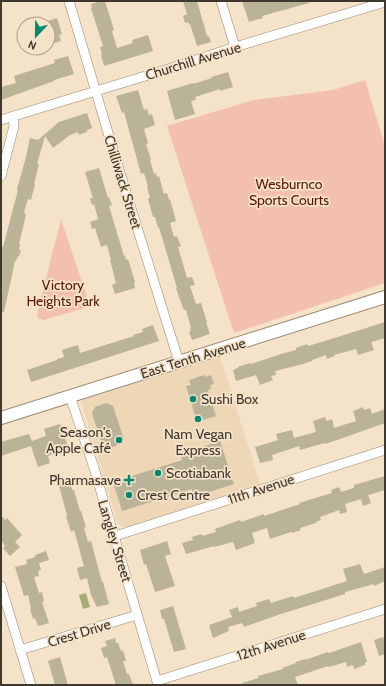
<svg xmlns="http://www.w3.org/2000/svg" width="386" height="686" font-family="Cabin,sans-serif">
<rect width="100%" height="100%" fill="#f4e2c9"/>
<!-- built -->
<path fill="#eed7b7" d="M220,356L260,484L126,527L121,526L118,524L81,401Z"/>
<!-- green -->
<path fill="#f3c0b0" d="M365,80L385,146V283L234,333L167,126L254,100L333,90Z
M61,219L88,300L86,306L82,309L43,320L38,318L37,314Z"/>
<!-- water -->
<path fill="#a6ad79" d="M86,593L90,607L83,609L79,595Z"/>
<!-- building -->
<path fill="#bab397" d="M101,1H105L114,30L112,31L117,48L133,43L132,40L148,35L153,51L104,66L101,55L102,54L100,47L103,46L91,8L92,7L91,4Z
M183,1H197L207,36H209L211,42L197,46L190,24L189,25L188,22L185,23L183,16L187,14Z
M242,1H309V3L262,16L263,18L249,22Z
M57,18L62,34L59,35L61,41L51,44L48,33V21Z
M68,56L74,74L54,80V81L1,100V87L16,83L14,76L55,63L54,60Z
M228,72L233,87L220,91V89L195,97L196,100L191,101L195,114L175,120L167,91L193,83V84L212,78L211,77Z
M138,90L144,110L147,109L149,115L152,114L155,125L144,129L148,143L146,144L151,160H150L154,174L156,173L157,177L159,176L164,194L167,193L169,200L170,199L176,221L170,223L174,237L177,236L181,246L178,247L187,278L192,277L195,285L190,286L196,304L201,303L207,322H206L210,334L192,340L189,332L191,331L190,328H191L186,310H184L179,297L176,288H177L159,227L158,228L155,217H153L150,206L148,199L150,198L147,187H148L144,173L141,174L124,112L122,113L116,96Z
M87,113L92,128L87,130V132L79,135L78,132L70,135L53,148L45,136L37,164H39L34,184H35L31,200L28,199L24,212L26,215L19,244H20L19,250H21L19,257L18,256L16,261H15L4,312H1V246L3,247L18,190L17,189L26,157L30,138L38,140L59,122Z
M99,168L108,198L109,197L112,205L109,206L124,256L125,255L126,260L128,259L135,282L134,283L135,288L115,294L112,285L116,283L110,260H111L107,245L101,247L95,228L92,229L90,222L98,219L94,204L92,205L90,198H93L85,172Z
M385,322V338L371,342L374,350L358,355L356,349L334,355L335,356L327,359L326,355L312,360V361L303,364L275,371L276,375L271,376L273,380L260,385L256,375L236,381L233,370L238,368V367L250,363L251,364L281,354L296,350V348L307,344L308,346L325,341Z
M153,325L159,341L31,382L27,370L57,360V359L64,357L62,350L78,345L80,353L134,336L133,335L143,332L142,329Z
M204,375L205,377L211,375L214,384L210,385L211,389L208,390L216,416L197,422L186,386L191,385L189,380Z
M106,403L113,406L124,440L121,444L107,449L103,447L92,413L95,407Z
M363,407L364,410L370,408L372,414L385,409V423L340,439L325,444V443L321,444L300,450L299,446L272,455L273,460L260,463L255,447L278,440L276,434L292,430L294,438L316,432L313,421L325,417L327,421L332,419L334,428L356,421L353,411Z
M60,424L69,449L48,456L50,463L38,467L31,446L1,456V442L29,434L32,441L46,436L44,429Z
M220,441L234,484L194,497L192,489L122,511L113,482L182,460L180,454Z
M385,476V490L368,495L371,503L363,506L361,499L345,504L347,512L340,514L339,510L320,517L321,520L316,522V523L300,528L301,530L292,533L291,532L270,539L267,528L252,533L255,543L236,550L233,542L214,547V546L186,554L182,543L193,540L192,537L202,534V536L216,532L215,529L240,520L241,522L264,514V516L300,504L299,503L332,493L331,490L339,487L341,492L354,488V485Z
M70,483L72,490H74L80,511H81L86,527L84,528L88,542L91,541L102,582H103L109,604L97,607L91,595L87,578L80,580L77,568L84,566L74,530L71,532L66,516L67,515L59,486Z
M1,515L5,520L7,518L22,535L15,542L20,547L10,556L3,548L5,546L1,540Z
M167,541L171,554L165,556L175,586L155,592L146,564L144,565L140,550Z
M46,551L49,560L39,563L41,570L38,571L39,576L34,577L39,593L42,592L44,601L42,602L49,623L38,626L35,618L33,619L30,609L31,608L28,595L24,596L15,567L27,564L26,560L35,557V555Z
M360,564L364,574L385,567V581L374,586V584L345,592V594L281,614L244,627L242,623L228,627L229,631L213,638L209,625L232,617L229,610L238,607L239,612L257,606L256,603L269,599L271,603L293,596L294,598L347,581L343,569Z
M173,606L186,649L174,652L164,619H162L160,610Z
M383,637L385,642V654L379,656L374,640Z
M115,638L116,643H118L121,651L123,650L126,661H123L127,674H129L133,685H116L107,657L104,658L101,648L107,646L105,641Z
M361,642L367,662L365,663V665L354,669L353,665L347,667L346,662L329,667L328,666L295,677L298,685H242V683L258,678V676L283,669L282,668L296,663V662L305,659V660L328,652L329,653Z
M60,657L68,685H55L48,661Z"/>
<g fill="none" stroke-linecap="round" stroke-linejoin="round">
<defs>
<path id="minor" d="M69,1L117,163L179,362
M221,1L235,47
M1,120L165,70L235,47L385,2
M1,176L14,126L13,116
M70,396L94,468L158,685
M115,536L385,450
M1,586L31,685
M20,650L137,615
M157,681L385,609"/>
<path id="secondary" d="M1,418L385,297"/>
</defs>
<!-- minor casing -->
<use href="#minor" stroke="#988770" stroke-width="10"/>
<!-- secondary casing -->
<use href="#secondary" stroke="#988770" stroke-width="14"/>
<!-- minor -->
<use href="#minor" stroke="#fff" stroke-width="9"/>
<!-- secondary -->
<use href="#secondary" stroke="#fff" stroke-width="12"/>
</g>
<!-- markers -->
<g fill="#02886d" stroke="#f4e2c9" stroke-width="1.5">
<circle cx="193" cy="399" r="4"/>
<circle cx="198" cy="419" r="4"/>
<circle cx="119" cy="440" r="4"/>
<circle cx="158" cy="473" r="4"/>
<path d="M127 474h4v4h4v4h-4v4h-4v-4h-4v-4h4z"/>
<circle cx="129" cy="495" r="4"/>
</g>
<g text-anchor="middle" stroke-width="3.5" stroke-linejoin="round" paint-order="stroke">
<!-- street labels -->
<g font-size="14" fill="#3f382e" stroke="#f4e2c9">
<text transform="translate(193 61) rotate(-17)" y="5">Churchill Avenue</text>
<text transform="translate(123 182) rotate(73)" y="5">Chilliwack Street</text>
<text transform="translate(193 358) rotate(-17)" y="5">East Tenth Avenue</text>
<text transform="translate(261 489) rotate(-18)" y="5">11th Avenue</text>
<text transform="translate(115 541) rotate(73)" y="5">Langley Street</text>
<text transform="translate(79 633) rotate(-17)" y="5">Crest Drive</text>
<text transform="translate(271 645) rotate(-18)" y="5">12th Avenue</text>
</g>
<!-- park labels -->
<g font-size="14" fill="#591801" stroke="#f4e2c9">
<text x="289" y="189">Wesburnco<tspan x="289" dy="16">Sports Courts</tspan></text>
<text x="63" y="290">Victory<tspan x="63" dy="16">Heights Park</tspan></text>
</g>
<!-- poi labels -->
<g font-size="14" fill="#3f382e" stroke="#f4e2c9" text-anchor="start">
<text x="201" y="404">Sushi Box</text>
<text x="111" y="437" text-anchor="end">Season's<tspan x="111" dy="16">Apple Café</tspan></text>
<text x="198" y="439" text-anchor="middle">Nam Vegan<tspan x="198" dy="16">Express</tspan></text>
<text x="166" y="478">Scotiabank</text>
<text x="121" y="485" text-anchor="end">Pharmasave</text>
<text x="137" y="500">Crest Centre</text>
</g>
</g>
<!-- border -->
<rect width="386" height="686" fill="none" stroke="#3f382e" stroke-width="4"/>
<!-- north arrow -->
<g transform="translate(36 36) rotate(202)"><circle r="19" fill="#f4e2c9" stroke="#ac9e8b"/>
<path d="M0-3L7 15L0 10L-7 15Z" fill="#02886d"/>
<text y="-6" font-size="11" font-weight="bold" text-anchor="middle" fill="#3f382e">N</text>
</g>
</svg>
